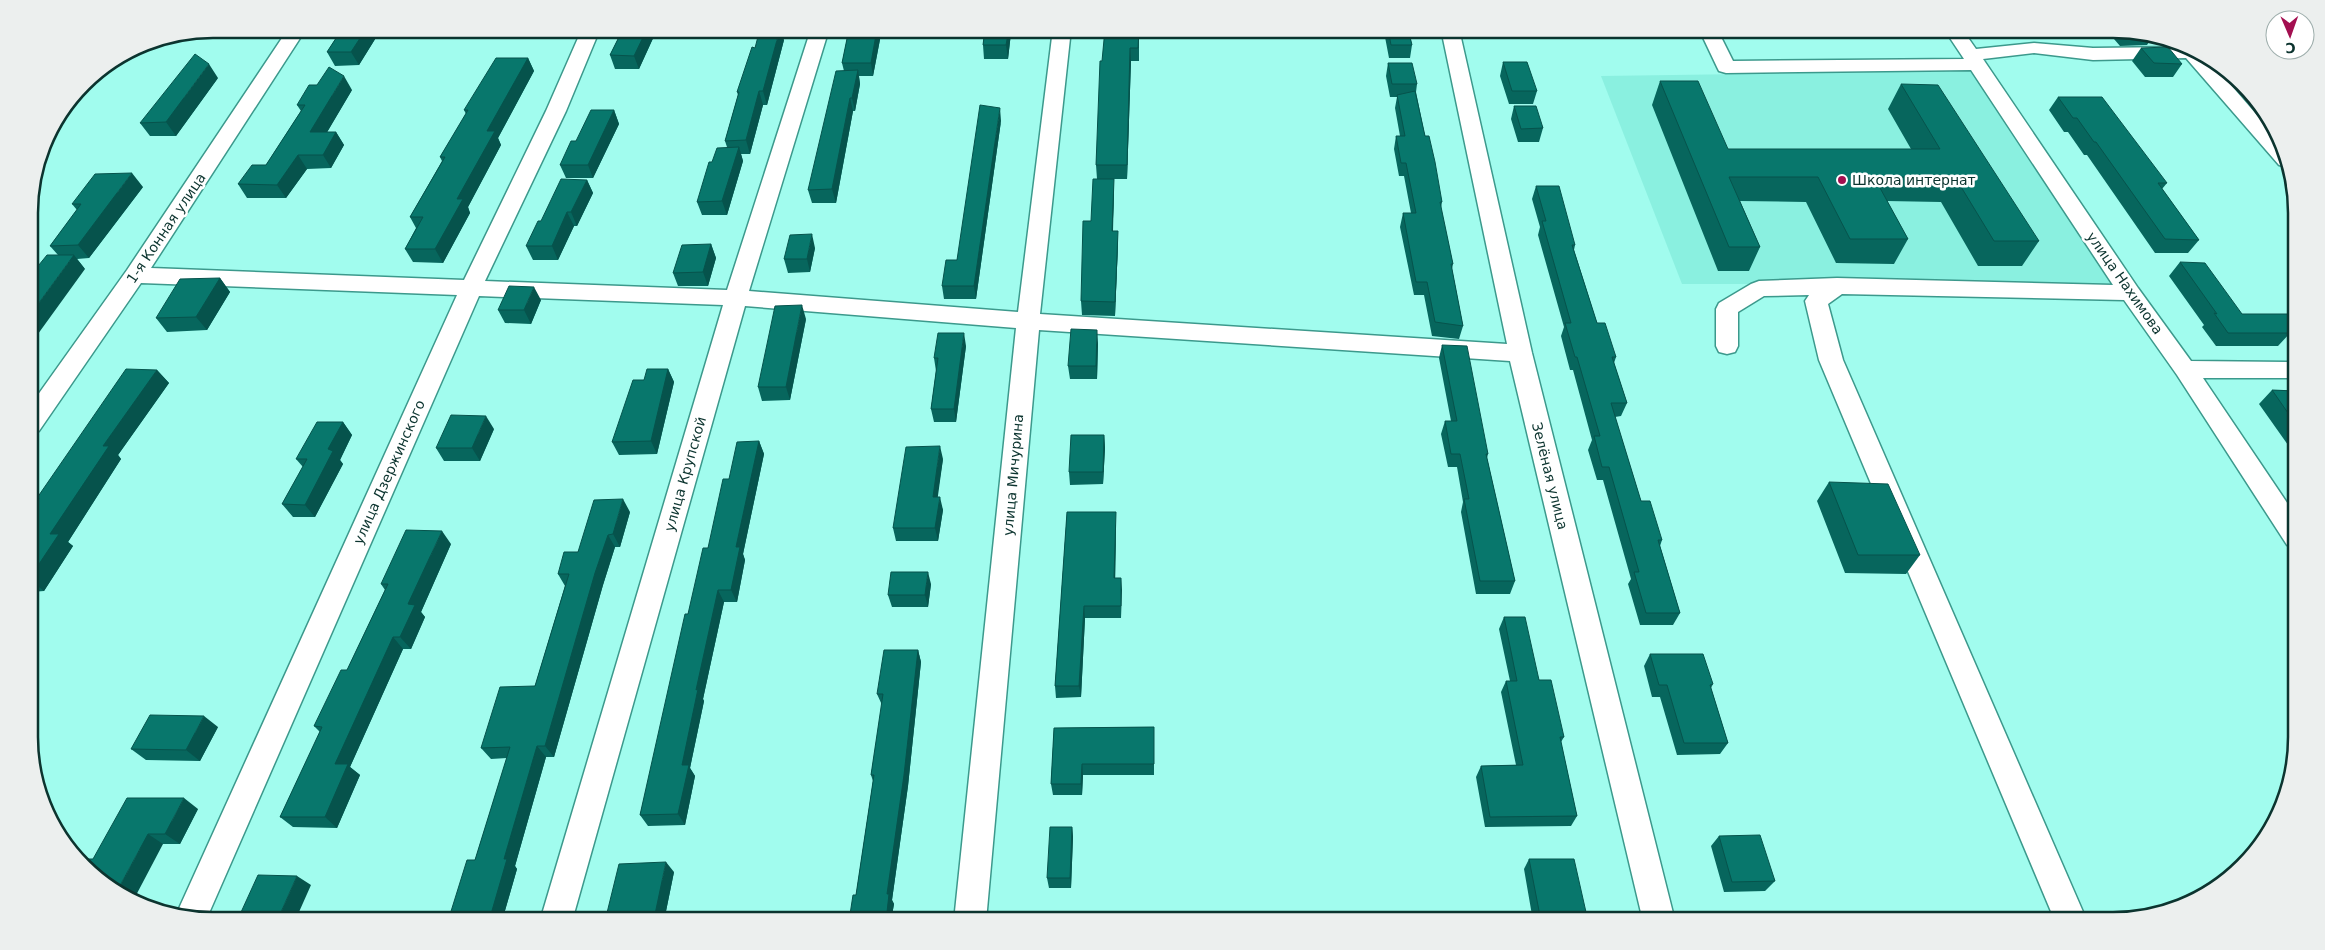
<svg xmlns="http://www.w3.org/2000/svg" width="2325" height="950" font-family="'DejaVu Sans',sans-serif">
<rect width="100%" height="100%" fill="#a1fcee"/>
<!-- built -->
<path fill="#8af0e0" d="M1972,71L2112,284H1682L1601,76Z"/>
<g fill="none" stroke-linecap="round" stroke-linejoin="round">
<defs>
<path id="minor" d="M288,29H306L151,268L464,280L546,111L582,29H600L566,111L485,281L727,290L811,29H829L749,291L1018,312L1053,29H1071L1040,314L1507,344L1441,29H1459L1532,353L1675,921H1643L1510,361L1039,330L986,921H954L1016,328L745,306L572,921H540L723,305L479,296L206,920L176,915L457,295L141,283L39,431L30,434V406L127,270Z
M1699,29H1717L1733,61L1964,59L1944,29H1962L1976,49L2034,43L2093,48L2177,47L2179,42L2205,55L2281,143L2288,167L2279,165L2186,58L2093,60L2034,53L1983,59L2138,288L2191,361L2295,362V378H2203L2296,516V548L2287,545L2177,375L2124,300L1842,294L1828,304L1843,360L2087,921H2055L1819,360L1805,301L1809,295L1764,296L1738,312V346L1735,352L1727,354L1719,352L1716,346V309L1719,303L1751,284L1759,281L1837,278L2113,285L1971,70L1726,73L1719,71L1717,67Z"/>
</defs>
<!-- minor casing -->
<use href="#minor" stroke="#3c998c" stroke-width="3"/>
<!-- minor -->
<use href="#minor" fill="#fff" fill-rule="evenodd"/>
</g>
<!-- wall -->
<path fill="#07665d" d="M342,29H387L383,36H377L359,65L335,66L327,52Z
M623,29H668L666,34H655L639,69H615L610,55Z
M849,29H882L873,76H859L860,84L855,111H853L836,203H812L808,190L844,71L842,63Z
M985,29H1011V33L1008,59H984L983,45Z
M1105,29H1139V61H1131L1127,179H1097L1096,165Z
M1386,29H1408L1412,45L1410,58H1389L1385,37Z
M1490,29H1515L1513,36H1492Z
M1995,29H2035V30H1996Z
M2095,29H2112L2153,36L2147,45L2120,46L2114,39H2103Z
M784,40L767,105H763L750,154H741L743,161L727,215H702L697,202L727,147L725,141L738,95L737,92L755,48Z
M2141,48L2182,64L2173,77H2145L2132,61Z
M528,58L534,71L498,138L501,145L468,207L470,213L443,263L413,262L405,249L416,228L410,217L442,161L440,157L466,114L464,110Z
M1503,62L1537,91L1533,104H1509L1500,76Z
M1388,63L1417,84L1416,92L1425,136L1442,202L1441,208L1453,264L1452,269L1463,326L1459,339L1432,336L1424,295H1414L1400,227L1403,213H1411L1404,176H1399L1394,149L1396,136H1400L1395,108L1397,97H1390L1386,76Z
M218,78L176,136H150L140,123Z
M1660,81L1728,149H1911L1888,109L1901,84L2039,241L2022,266H1978L1941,202L1887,201L1908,239L1894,264L1836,263L1806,202L1740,201L1760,247L1749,271H1718L1652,105Z
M352,90L327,132H336L344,145L331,168L307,169L286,198H247L238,184L266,165L301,111L297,105Z
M2058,97L2167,183L2162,189L2199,240L2188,253H2155L2087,155H2084L2068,132H2064L2049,110Z
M1514,106L1543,128L1539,142H1518L1511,119Z
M614,110L619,124L593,178H566L560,165L576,141Z
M1001,121L976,299H944L942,286L957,260Z
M587,180L593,193L577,226H574L558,260H533L526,246Z
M1536,186L1575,245L1574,250L1597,323L1616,357L1614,363L1627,403L1621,416L1615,417L1641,501L1662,540L1660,546L1680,613L1673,625H1640L1628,584L1631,579L1603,480H1597L1588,450L1592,440L1573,370H1570L1561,336L1564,327L1538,235L1540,227L1532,199Z
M143,187L89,258L77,259L85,269L58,255L50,246L77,210L72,204Z
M1114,193L1113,231L1118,244L1115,316L1082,315L1081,301L1091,221Z
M711,244L716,258L708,286H678L673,273Z
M815,248L810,272L788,273L784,259Z
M2180,262L2242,314L2290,333L2278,346H2216L2202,327L2204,325L2169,276Z
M220,278L230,292L207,330L167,332L156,318Z
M541,300L531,324L505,323L498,310Z
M806,319L790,400L762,401L758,387Z
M1098,343L1097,379H1070L1068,366Z
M1442,345L1488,454L1487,458L1515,581L1510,594H1476L1461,512L1463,502L1457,467H1448L1441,434L1445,421H1451L1439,358Z
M966,346L956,422H934L931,409L936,371L934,358Z
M668,369L674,382L657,454L619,455L612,442L644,380Z
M157,370L169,383L118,455L121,459L68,542L73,546L44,591L31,592V510L38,499L37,498Z
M2272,390L2295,391V452L2290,445H2288L2259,404Z
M343,422L352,435L340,460L343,464L315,517H293L282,504L303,467L296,459Z
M494,429L480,461H444L436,448Z
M1104,435L1105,448L1103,484L1070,485L1069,472Z
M759,441L764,454L743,554L745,560L737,602H724L703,699L704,701L690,768L695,776L685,825L648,826L640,815L688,614L729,479Z
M943,459L937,497L943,510L938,541H896L893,528Z
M1829,482L1920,555L1906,574L1845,573L1817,501Z
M630,512L620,547H615L603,585L554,757H546L515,866L517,869L502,921H448L475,860L507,758L491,759L481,748L535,686L565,586L558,574L578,552Z
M1067,512L1116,525L1115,578H1121V618H1085L1081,697L1056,698L1055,686Z
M451,544L421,612L425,617L411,649H403L350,767L360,775L337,828L293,827L280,817L320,732L314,726L347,670L385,590L381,584Z
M931,584L928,607H892L888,595Z
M1504,617L1539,680L1564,737L1561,742L1577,816L1571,826L1485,827L1476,777L1481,766L1516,765L1501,692L1506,681H1510L1499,629Z
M918,650L921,662L908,786L892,900L894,904L891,921H849L856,895L873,781L871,775L882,705L877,694Z
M1650,654L1713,684L1711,688L1728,743L1720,754L1677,755L1660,697H1652L1644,666Z
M218,727L200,761L146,760L131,749Z
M1154,727V775H1083L1082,795H1053L1051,784L1054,728Z
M198,809L180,844H163L93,859Z
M1072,827L1073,837L1071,888H1049L1047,878Z
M1719,836L1775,881L1765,891L1724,892L1711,846Z
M1529,859L1588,921H1533L1524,869Z
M674,872L664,921H605Z"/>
<!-- shaded-wall -->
<path fill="#06534c" d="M366,29H373L377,36L359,65L351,52Z
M379,29H387L383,36Z
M647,29H653L655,34L639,69L634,56Z
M664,29H668L666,34Z
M780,29H781L784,40L767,105L763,91Z
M877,29H882L873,76L871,63Z
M1009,29H1011V33L1008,59L1006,45Z
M1130,48L1131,61L1127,179V165Z
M528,58L534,71L498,138L501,145L468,207L470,213L443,263L435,249L487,131Z
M209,64L218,78L176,136L166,122Z
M858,70L860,84L855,111L852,98Z
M344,76L352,90L319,146L310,132Z
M759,91L763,105L750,154L746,140Z
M850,98L853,111L836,203L832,189Z
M1000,108L1001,121L976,299L974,286Z
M614,110L619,124L593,178L588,165Z
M336,132L344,145L331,168L323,155Z
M739,147L743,161L727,215L722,201Z
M298,155L307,169L286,198L277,185Z
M132,173L143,187L89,258L78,245Z
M1114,179V193L1112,244V231Z
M587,180L593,193L577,226L571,212Z
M567,212L574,226L558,260L552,246Z
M1118,231V244L1115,316V302Z
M812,234L815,248L810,272L807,259Z
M711,244L716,258L708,286L703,272Z
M74,255L85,269L30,345V315Z
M220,278L230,292L207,330L196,317Z
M534,287L541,300L531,324L524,310Z
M802,305L806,319L790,400L786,387Z
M1097,330L1098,343L1097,379L1096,366Z
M964,333L966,346L956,422L954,409Z
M668,369L674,382L657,454L651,441Z
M157,370L169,383L118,455L121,459L68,542L73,546L44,591L31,581V576L50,534L103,446Z
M486,416L494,429L480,461L472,448Z
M343,422L352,435L340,460L343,464L315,517L305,505L328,449Z
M1104,435L1105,448L1103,484V472Z
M759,441L764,454L743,554L745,560L737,602L731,590L736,547Z
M940,446L943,459L936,510L933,497Z
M940,497L943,510L938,541L935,528Z
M623,499L630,512L620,547L613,534Z
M1116,512V525L1115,590L1114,578Z
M442,531L451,544L421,612L425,617L411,649L400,637L408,604Z
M608,535L615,547L603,585L554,757L545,746L595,573Z
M928,572L931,584L928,607L925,595Z
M1121,578L1122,590L1121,618Z
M718,590L724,602L703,699L704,701L690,768L695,776L685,825L678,814L682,765L696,690Z
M1084,606L1085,618L1081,697L1079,686Z
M393,637L403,649L350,767L360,775L337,828L325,817L335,764Z
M918,650L921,662L908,786L892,900L894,904L891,921H886L887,894Z
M204,716L218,727L200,761L186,750Z
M537,746L546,757L515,866L517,869L502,921H489L504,859Z
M1082,764L1083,775L1082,795L1081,784Z
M184,798L198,809L180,844L165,834Z
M1072,827L1073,837L1071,888L1070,878Z
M148,834L163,844L133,901L116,893Z
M666,862L674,872L664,921H656L654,919Z
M297,876L311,885L295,921H277Z"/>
<!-- building -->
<path fill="#08776c" stroke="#06534c" d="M342,29H366L351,52H327Z
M623,29H647L634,56L610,55Z
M760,29H780L763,91H759L746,140L725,141L739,92H737L752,47L755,48Z
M849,29H877L871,63H842Z
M985,29H1009L1006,45H983Z
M1105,29H1139L1138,48H1130L1127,165H1096L1100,61H1102Z
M1388,29H1408L1412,45H1391Z
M2168,47L2182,64L2154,63L2141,48Z
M195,54L209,64L166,122L140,123Z
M496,58H528L487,131H495L457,199H463L435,249H405L423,217H410L445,157H440L468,110H464Z
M1503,62H1527L1537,91H1512Z
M1388,63H1412L1417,84H1392Z
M329,67L344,76L310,132H336L323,155H298L277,185L238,184L252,165H266L305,105H297L309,85H317Z
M858,70L852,98H850L832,189L808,190L836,71Z
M1660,81H1698L1728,149H1940L1901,84L1938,85L2039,241H1994L1955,177H1874L1908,239H1850L1818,177H1729L1760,247H1729Z
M1415,91L1425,136H1429L1435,162L1442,202H1440L1453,264H1451L1463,326L1435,322L1427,282H1416L1403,213H1416L1406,163H1401L1396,136H1405L1397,95Z
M2058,97H2102L2167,183H2158L2199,240L2165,239L2096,142H2094L2077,118H2073Z
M980,105L1000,108L974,286H942L946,260H957Z
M1514,106H1536L1543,128L1521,129Z
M591,110H614L588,165H560L571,141H576Z
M739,147L722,201L697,202L709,162H712L717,148Z
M132,173L78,245L50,246L81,204H72L95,174Z
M561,179L587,180L571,212H567L552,246H526L538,221H541Z
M1093,179H1114L1112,231H1118L1115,302L1081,301L1083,221H1091Z
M1536,186H1559L1575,245H1572L1597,323H1605L1616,357H1612L1627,403H1611L1641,501H1650L1662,540H1658L1680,613H1646L1634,572H1639L1609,467H1602L1594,436H1600L1577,357H1575L1565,323H1571L1542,221H1546Z
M812,234L807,259H784L790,235Z
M711,244L703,272L673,273L682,245Z
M47,255H74L30,315V276Z
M2180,262L2205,263L2242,314H2290V333H2228L2214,313L2217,314Z
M220,278L196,317L156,318L180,279Z
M509,286L534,287L524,310H498Z
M802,305L786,387H758L775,306Z
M1071,329L1097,330L1096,366H1068Z
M938,333H964L954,409H931L938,358H934Z
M1442,345L1467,346L1488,454H1486L1515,581H1480L1464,499H1469L1460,454H1451L1445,421H1457Z
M126,369L157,370L103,446H109L50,534H59L31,576V510L39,498H37Z
M647,369H668L651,441L612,442L633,380H644Z
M2272,390L2295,391V423Z
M451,415L486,416L472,448H436Z
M317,422H343L328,449L333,451L305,505L282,504L307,459H296Z
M1071,435H1104L1103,472H1069Z
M759,441L736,547H740L731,590H718L696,690L698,689L682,765H689L678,814L640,815L685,614H688L703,548H708L723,479H729L737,442Z
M940,446L933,497H940L935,528H893L906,447Z
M1829,482L1888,484L1920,555H1858Z
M623,499L613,534L608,535L595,573L545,746H537L504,859H507L489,921H448L467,860H475L510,747L481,748L500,687L535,686L569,574H558L564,552H578L594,500Z
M1067,512H1116L1114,578H1121V606H1084L1079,686H1055Z
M406,530L442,531L408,604L415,605L400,637H393L335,764H348L325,817H280L322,727L314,726L341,670H347L388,584H381Z
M891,572H928L925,595H888Z
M1504,617H1525L1539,680H1551L1564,737H1560L1577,816L1490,817L1481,766L1523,765L1506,681H1517Z
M884,650H918L904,775L887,894H889L886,921H849L853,895H856L874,775H871L883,694H877Z
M1650,654H1703L1713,684L1710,685L1728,743H1684L1667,685H1659Z
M150,715L204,716L186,750L131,749Z
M1154,727V764H1082L1081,784H1051L1054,728Z
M127,798H184L165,834H148L116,893L110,890L84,867L88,859H93Z
M1050,827H1072L1070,878H1047Z
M1760,835L1775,881L1732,882L1719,836Z
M1529,859H1574L1588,921H1541Z
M666,862L654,919L640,920V921H605L619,864Z
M258,875L297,876L277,921H237Z
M1046,919H1076V921H1045Z"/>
<!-- markers -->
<circle fill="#a30f50" stroke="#fff" stroke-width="2" cx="1842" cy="180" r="5"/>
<g text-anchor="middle" stroke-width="5" stroke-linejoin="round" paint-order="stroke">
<!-- poi labels -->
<g font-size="14" fill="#0c342f" stroke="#fff" text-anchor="start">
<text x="1852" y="185">Школа интернат</text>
</g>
<!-- street labels -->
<g font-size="14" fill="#0c342f" stroke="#fff">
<text transform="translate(166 228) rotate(-56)" y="5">1-я Конная улица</text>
<text transform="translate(2125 283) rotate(55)" y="5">улица Нахимова</text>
<text transform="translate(389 472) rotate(-66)" y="5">улица Дзержинского</text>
<text transform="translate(685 474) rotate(-74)" y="5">улица Крупской</text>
<text transform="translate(1013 475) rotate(-85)" y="5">улица Мичурина</text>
<text transform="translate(1550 476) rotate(76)" y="5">Зелёная улица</text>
</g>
</g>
<!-- crop -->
<path d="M0 0H2325V950H0ZM213 38H2113A175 175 0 0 1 2288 213V737A175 175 0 0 1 2113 912H213A175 175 0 0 1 38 737V213A175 175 0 0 1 213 38Z" fill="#ecefee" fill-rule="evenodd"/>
<path fill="none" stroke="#0c342f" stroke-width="2.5" d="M213 38H2113A175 175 0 0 1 2288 213V737A175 175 0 0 1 2113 912H213A175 175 0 0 1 38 737V213A175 175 0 0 1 213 38Z"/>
<!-- north arrow -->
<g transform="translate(2290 35) rotate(178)"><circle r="24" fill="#ffffff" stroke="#9eaeac"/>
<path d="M0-4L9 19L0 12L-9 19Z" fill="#a30f50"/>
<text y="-8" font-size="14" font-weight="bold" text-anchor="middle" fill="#0c342f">С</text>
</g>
</svg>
